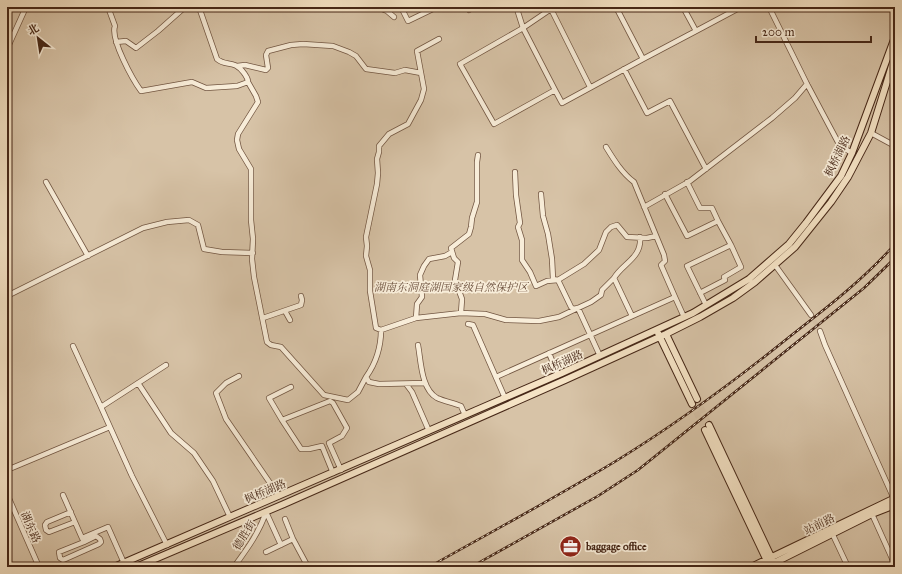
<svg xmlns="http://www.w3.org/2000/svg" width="902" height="574" font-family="'IM FELL Great Primer','Noto Serif SC',serif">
<rect width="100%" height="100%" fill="#f5e3c5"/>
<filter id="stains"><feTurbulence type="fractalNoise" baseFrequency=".005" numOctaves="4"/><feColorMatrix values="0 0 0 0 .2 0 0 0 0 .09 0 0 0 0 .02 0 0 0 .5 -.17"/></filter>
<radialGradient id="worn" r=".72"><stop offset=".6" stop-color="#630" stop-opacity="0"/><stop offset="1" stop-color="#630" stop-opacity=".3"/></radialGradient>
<!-- green -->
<path fill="#d7c3a7" stroke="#8e755f" d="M7,7H895V567H7Z"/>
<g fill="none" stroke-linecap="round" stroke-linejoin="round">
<!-- minor-tunnel -->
<path stroke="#d2bda2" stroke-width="4.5" stroke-dasharray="4.5 2" stroke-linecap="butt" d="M811,315L820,331"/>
<!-- major-tunnel -->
<path stroke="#d2bda2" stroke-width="6" stroke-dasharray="6 3" stroke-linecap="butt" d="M697,399L709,425
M692,404L705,430"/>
<defs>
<path id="minor" d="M108,7L115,26C110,39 133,80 141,91L192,82L206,88L237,86L248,82C248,78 246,76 244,73C234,59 226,67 217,59L200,10L194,7
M377,7L387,11L394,17
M401,7L408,21L437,7
M467,7L469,10L474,7
M550,7L590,87
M683,7L696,31L741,7
M769,7L807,84L840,146L852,153
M517,9L523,28L555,90
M551,9L523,28L460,64L494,124L555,90L562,103L643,59L616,7
M116,42L126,41L136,48L158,31L185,7
M7,49L26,7
M643,59L696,31
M237,66L245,65L266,70L268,68L266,55L268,51L291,45L303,44L333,46L349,52L356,56L366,69L395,73L405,70L421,73
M624,69L647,113L670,101L706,169
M248,82L256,96L258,102L238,134L237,140L239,149L251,169V220L253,239L252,259L254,277L267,342L271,345L281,347L324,395L348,400L358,392L366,377
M871,133L895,146
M606,147C614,160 622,173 634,182L664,255L665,261L661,265L675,297
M515,172L516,195L520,223L518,227L522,240V260L530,272L536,286L547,281L558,280L584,264L599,250L606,232L611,227L617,225L627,237L647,238L656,236
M46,182L88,256
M541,194L543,216L548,234L552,259L553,279L558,280L571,307L573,309L578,308L591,302L601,295L602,290L614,278
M665,194L687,236L718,221L712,208H700L687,182
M644,207L690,181L772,118L795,98L807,84
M775,265L811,315
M700,293L725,280L724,277L741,267L731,245
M7,296L143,228L167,222L189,220L198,225L204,249L222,252L253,253
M706,305L687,266L731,245L718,221
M285,311L290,320
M461,313L462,299L455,280L458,262L454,258L451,248L469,234L471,227L472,218L477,202V162L478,155
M632,316L614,278C623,263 642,258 640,237
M263,318L301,305L302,300L301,296
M416,318L417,304L422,297L420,275L424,266L429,259L445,256L452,252
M468,324L473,325L505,398
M381,330L416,318L461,313L485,314L506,320L539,321L559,317L578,308L600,356
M820,331L825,345L894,499
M418,345C421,361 421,389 437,398C444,401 453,403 461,406L465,415
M73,346L101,407
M549,353L558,375
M166,365L101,407L132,476L167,545
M239,376L226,383L216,393L226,419L279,496
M496,377L675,297L684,317
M138,383L171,433L194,453L213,481L230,517
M425,383L379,384L369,382L366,377C376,363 381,348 381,330L376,328L370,291V270L366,256L367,246L366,237L377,184L378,173L377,159L379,152V146L389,134L408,124L421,100L424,89L417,51L439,39
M406,384L412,392L429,431
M282,420L269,398L291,387
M7,470L110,427
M333,473L322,446L309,449H301L282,420L330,401L333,403L347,428L342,436L329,443L341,470
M7,494L39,567
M63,495L82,538L108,527L124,563
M71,512L47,522L45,525L46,530L49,532L75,522
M266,512L281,545
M872,514L895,565
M833,535L848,567
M82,538L84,542L59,552L60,558L63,560L99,544L101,542L100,539L96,536L84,542
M293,539L308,567
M266,552L293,539L285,519
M234,567C247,549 259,533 266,512"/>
<path id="major" d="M658,333L692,404
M666,334L697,399
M709,425L774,563
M705,430L769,565
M770,565L872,514L895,505
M114,567L562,373L693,313L749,279L789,244L806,223L841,176L852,153L895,37
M136,567L284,504L565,380L666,334L700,317L733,298L755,282L795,247L831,202L848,177L871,133L895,56
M751,567L895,498"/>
</defs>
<!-- minor casing -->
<use href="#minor" stroke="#725642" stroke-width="6"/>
<!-- major casing -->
<use href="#major" stroke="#462717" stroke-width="8"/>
<!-- minor -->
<use href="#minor" stroke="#f8edd9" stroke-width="4.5"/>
<!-- major -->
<use href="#major" stroke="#f5e3c5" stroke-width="6"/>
<defs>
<path id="rail" d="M429,567C491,532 555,498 616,461C678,423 736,380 793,334C829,306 865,278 895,244
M471,567L598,496L638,470L864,288L895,258"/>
</defs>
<!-- rail casing -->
<use href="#rail" stroke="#462717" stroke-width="2.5"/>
<!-- rail -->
<use href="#rail" stroke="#f8edd9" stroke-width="1" stroke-dasharray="3" stroke-linecap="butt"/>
</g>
<!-- icons -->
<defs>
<symbol id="office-disc" viewBox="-11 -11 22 22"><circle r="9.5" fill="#8f2418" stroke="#f8edd9"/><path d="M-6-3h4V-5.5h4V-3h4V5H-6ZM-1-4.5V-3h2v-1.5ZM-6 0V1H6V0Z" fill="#fff"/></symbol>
</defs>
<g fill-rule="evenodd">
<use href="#office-disc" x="558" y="534" width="25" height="25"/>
</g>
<g text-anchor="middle" stroke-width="3.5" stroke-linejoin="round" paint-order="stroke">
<!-- street labels -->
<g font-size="11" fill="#462717" stroke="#f8edd9">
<text transform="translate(837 156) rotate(-64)" y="4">枫桥湖路</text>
<text transform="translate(562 362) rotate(-24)" y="4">枫桥湖路</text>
<text transform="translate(265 491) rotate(-23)" y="4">枫桥湖路</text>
<text transform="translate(819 524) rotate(-26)" y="4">站前路</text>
<text transform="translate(31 527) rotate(66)" y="4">湖东路</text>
<text transform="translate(244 535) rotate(-58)" y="4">德胜街</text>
</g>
<!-- park labels -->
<g font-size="11" font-style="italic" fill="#6a4e3b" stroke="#f8edd9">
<text x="451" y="291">湖南东洞庭湖国家级自然保护区</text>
</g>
<!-- poi labels -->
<g font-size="11" font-weight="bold" fill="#462717" stroke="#f8edd9" text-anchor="start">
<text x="586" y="550">baggage office</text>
</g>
</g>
<!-- margin -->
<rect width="902" height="574" fill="none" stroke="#f5e3c5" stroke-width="24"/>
<rect x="8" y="8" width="886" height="558" fill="none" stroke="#462717" stroke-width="2"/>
<rect x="12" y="12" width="878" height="550" fill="none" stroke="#462717"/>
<!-- north arrow -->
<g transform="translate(38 38) rotate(330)" stroke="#f8edd9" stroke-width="3" paint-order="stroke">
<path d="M0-3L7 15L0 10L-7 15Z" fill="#462717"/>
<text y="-6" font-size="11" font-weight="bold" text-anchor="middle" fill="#462717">北</text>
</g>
<!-- scale -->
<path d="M756 36v6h115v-6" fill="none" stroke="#462717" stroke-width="2"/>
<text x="762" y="36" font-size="12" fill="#462717" stroke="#f8edd9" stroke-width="3" paint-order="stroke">200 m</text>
<rect width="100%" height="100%" filter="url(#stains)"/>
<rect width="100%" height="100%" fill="url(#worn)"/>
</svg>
